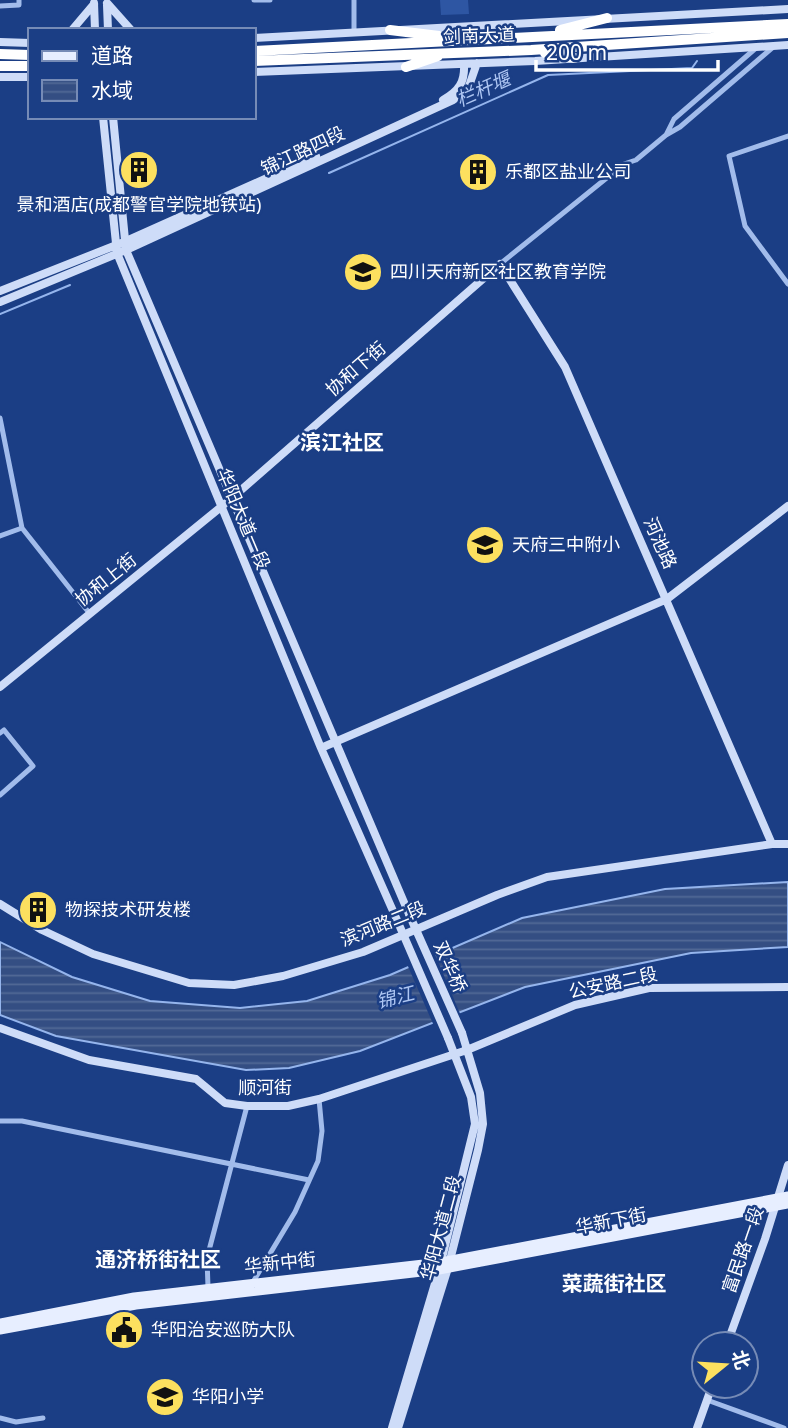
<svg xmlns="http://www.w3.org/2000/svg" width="788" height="1428" font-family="'Noto Sans','Noto Sans SC',sans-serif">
<defs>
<pattern id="water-rules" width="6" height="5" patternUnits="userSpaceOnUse" patternTransform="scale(1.75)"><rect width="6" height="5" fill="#344e83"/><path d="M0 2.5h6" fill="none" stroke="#526996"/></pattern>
</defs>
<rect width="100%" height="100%" fill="#1b3e85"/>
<!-- pitch -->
<path fill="#2e56a3" d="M440,0H468L469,14L441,15Z"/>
<!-- water -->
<path fill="url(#water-rules)" stroke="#95b5ed" stroke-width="2" d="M788,882V947L691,953L525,987L360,1051L289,1068L246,1070L56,1036L0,1015V942L72,977L150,1001L240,1008L307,1001L390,975L522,918L665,889Z"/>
<!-- pier -->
<path fill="#1b3e85" d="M434,952L461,1016L434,1026L407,964Z"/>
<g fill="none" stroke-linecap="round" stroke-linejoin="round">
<!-- stream -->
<path stroke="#95b5ed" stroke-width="2" d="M329,173L548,75L692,68L697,61
M0,314L70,285"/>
<!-- street -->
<path stroke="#a2bceb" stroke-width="5" d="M254,0H270
M354,0V33
M0,6L19,5V0
M756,48L674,119L666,135L680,127L772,48
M788,136L729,156L745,226L788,284
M500,264L624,164L636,160L666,135
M0,418L22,528L90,614
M0,536L22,528
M0,733L4,730L33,766L0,795
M0,1121H22L309,1180
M253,1282L295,1212L318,1161L322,1131L319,1099
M208,1287L207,1258L247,1106
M707,1400L784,1428
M0,1418L16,1422L43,1418"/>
<!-- secondary -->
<path stroke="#cedcf8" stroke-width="8" d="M94,3L95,30
M107,3L131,30
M107,5L108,30
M72,30L94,4
M254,38L788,9
M0,42L30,43
M254,72L535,61L788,45
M0,77H30
M443,100C459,91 465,82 464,64
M103,117L117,253L321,748L397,920
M113,117L126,250L409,914
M0,291L124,242L316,156
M0,302L126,250L453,100L468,89L477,63
M0,687L232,498L500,264L565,367L772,844
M321,748L667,599L788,506
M0,904L42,930L93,954L189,983L234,985L283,976L363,952L497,895L547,877L772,844H788
M0,1028L89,1060L196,1079L225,1103L247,1106H288L319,1099L467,1050L575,1005L649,988L788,987
M727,1344L765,1239L788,1165
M392,1428L439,1270L475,1124L471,1097L448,1038
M398,1428L448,1268L478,1150L483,1124L480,1093L462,1033
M697,1428L712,1386"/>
<!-- primary -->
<path stroke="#e7eeff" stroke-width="9" d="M0,1323L134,1297L441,1262L788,1196
M0,1330L136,1305L439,1270L788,1204"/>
<!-- highway -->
<path stroke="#fff" stroke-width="10" d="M390,30L439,36
M560,30L607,18
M254,51L788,24
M545,53L575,58
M0,54L30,55
M254,61L531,50L788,33
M0,66H30
M406,67L438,56"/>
<!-- secondary-bridge -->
<path stroke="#cedcf8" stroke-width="8" d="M409,914L462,1033
M397,920L448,1038"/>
</g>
<!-- icons -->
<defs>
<symbol id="building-disc" viewBox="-11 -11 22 22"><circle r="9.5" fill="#fce05f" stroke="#1b3e85"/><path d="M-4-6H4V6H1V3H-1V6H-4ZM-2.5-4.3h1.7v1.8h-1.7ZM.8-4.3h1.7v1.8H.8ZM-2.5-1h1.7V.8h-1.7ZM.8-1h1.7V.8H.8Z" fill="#111"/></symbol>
<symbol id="school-disc" viewBox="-11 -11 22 22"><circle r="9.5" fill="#fce05f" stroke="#1b3e85"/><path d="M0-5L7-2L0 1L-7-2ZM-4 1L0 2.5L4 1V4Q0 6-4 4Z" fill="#111"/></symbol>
<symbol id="civic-disc" viewBox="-11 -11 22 22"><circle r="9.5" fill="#fce05f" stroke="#1b3e85"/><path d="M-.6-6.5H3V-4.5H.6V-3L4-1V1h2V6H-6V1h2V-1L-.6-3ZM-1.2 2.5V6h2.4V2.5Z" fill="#111"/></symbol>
</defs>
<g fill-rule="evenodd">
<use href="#building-disc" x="117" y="148" width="44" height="44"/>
<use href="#building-disc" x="456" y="150" width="44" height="44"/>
<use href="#school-disc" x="341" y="250" width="44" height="44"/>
<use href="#school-disc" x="463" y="523" width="44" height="44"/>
<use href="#building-disc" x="16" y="888" width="44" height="44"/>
<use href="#civic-disc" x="102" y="1308" width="44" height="44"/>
<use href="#school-disc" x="143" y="1375" width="44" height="44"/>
</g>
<g text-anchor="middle" stroke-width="5" stroke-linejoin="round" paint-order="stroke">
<!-- street labels -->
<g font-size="18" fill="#fff" stroke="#1b3e85">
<text transform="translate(479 36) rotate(-2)" y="6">剑南大道</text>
<text transform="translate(303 151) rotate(-25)" y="6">锦江路四段</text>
<text transform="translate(356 369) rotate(-41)" y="6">协和下街</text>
<text transform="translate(243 519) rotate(67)" y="6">华阳大道一段</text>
<text transform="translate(660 543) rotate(66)" y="6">河池路</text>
<text transform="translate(106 580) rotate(-39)" y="6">协和上街</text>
<text transform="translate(383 924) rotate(-22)" y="6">滨河路二段</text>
<text transform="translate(450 967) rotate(66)" y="6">双华桥</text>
<text transform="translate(613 983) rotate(-12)" y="6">公安路二段</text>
<text x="265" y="1094">顺河街</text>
<text transform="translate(611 1221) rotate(-11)" y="6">华新下街</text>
<text transform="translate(441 1228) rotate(-75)" y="6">华阳大道二段</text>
<text transform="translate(743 1250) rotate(-71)" y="6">富民路一段</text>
<text transform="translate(280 1263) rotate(-6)" y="6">华新中街</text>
</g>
<!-- poi labels -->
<g font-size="18" fill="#fff" stroke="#1b3e85" text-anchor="start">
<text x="505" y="178">乐都区盐业公司</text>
<text x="139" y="211" text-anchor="middle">景和酒店(成都警官学院地铁站)</text>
<text x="390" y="278">四川天府新区社区教育学院</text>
<text x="512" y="551">天府三中附小</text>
<text x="65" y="916">物探技术研发楼</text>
<text x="151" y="1336">华阳治安巡防大队</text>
<text x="192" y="1403">华阳小学</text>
</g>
<!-- water labels -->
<g font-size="19" font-style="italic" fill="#aec6f3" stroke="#1b3e85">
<text transform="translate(483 89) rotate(-24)" y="7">栏杆堰</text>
<text transform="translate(395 997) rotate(-14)" y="7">锦江</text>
</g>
<!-- quarter labels -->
<g font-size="21" font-weight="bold" fill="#fff" stroke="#1b3e85">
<text x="342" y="450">滨江社区</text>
<text x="158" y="1267">通济桥街社区</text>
<text x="614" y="1291">菜蔬街社区</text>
</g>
</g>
<!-- legend -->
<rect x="28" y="28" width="228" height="91" fill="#1b3e85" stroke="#768bb6" stroke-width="2"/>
<rect x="42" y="51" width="35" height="10" fill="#e7eeff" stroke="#768bb6" stroke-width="2"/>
<text x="91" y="63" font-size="21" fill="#ffffff">道路</text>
<rect x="42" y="80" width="35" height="21" fill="url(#water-rules)" stroke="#768bb6" stroke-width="2"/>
<text x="91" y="98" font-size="21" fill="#ffffff">水域</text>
<!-- north arrow -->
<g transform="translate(725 1365) rotate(72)"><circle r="33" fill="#1b3e85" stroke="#768bb6" stroke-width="2"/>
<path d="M0-5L12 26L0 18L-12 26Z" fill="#fce05f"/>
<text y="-10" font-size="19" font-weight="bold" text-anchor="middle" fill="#ffffff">北</text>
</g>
<!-- scale -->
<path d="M536 60v10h182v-10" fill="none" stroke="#ffffff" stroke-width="3.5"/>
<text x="546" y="60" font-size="21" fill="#ffffff" stroke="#1b3e85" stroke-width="5" paint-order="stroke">200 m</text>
</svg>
